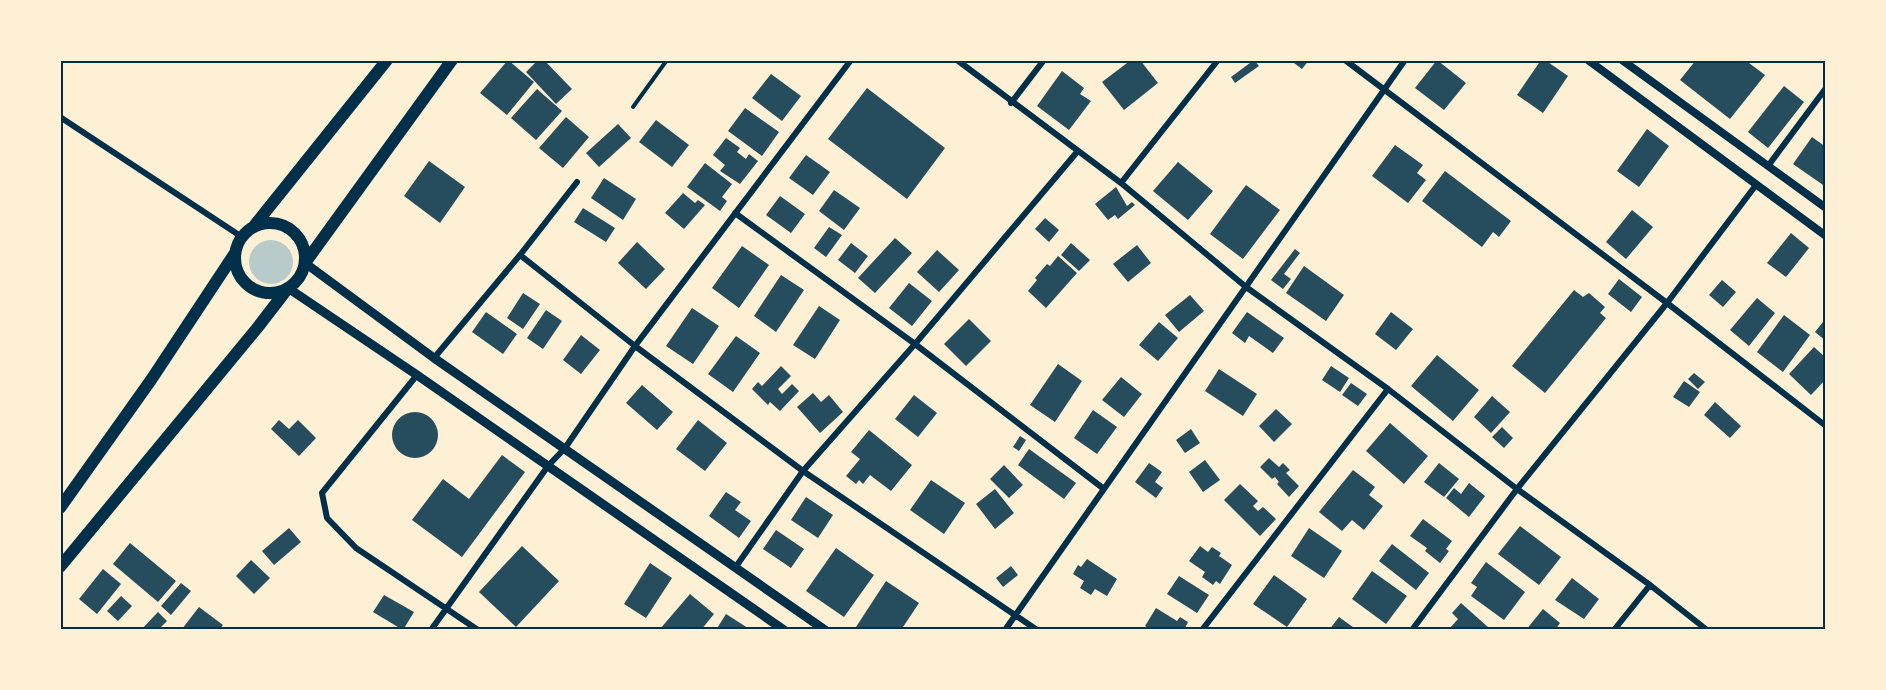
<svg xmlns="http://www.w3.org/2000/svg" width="1886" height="690" font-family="Lato,sans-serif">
<rect width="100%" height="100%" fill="#fdf0d5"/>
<!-- green -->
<path fill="#b9caca" d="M249 262a22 22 0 1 1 44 0a22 22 0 1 1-44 0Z"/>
<!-- building -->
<path fill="#264d5e" d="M508,60L534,82L507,115L480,93Z
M538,60H544L572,89L556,104L526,72Z
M1131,60H1140L1158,83L1124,110L1102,82Z
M1254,60L1259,66L1235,83L1231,77Z
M1290,60H1309L1302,69Z
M1437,60L1466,83L1444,110L1415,88Z
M1541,60H1545L1568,76L1543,113L1517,95Z
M1696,60H1745L1765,75L1730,119L1680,80Z
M1062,71L1084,88L1080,94L1091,101L1069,130L1037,106Z
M771,74L801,96L782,121L752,98Z
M1784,86L1804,102L1768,148L1748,132Z
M867,88L945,148L907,199L828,139Z
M537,89L562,111L536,140L511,118Z
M745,108L779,132L762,156L728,131Z
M566,117L589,137L563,168L539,148Z
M656,120L689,145L672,167L639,142Z
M618,124L631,138L599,167L586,153Z
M1647,129L1669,146L1639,187L1617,171Z
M1812,137L1826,147V187L1793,164Z
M726,138L740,148L737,152L746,159L749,154L758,161L740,184L720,171L725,165L713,155Z
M1395,145L1423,165L1417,173L1426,180L1408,203L1372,176Z
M806,155L830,172L813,195L789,178Z
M429,161L465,187L440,223L404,196Z
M1178,162L1213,191L1188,220L1153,191Z
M705,163L732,184L722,197L727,201L720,211L687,187Z
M1445,171L1511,221L1499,237L1493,232L1482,247L1422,201Z
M604,178L636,199L623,220L591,198Z
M1246,185L1280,210L1243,259L1210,234Z
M1116,187L1127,206L1132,202L1135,205L1118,219L1115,215L1108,220L1095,204Z
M834,190L860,208L844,230L819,211Z
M683,193L695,203L698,200L705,205L684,229L665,213Z
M780,196L805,214L791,233L766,215Z
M583,208L615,228L606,242L574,222Z
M1632,210L1653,227L1626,259L1606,242Z
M1045,218L1059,230L1049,242L1035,229Z
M829,227L842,235L826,257L814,248Z
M1791,233L1809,248L1786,277L1767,263Z
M895,238L912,253L875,293L858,278Z
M637,242L665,269L646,289L618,263Z
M851,243L868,256L855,273L838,260Z
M1071,243L1090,260L1079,271L1061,255Z
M1137,245L1151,263L1128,282L1113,264Z
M742,246L769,265L739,308L712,288Z
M1295,249L1300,253L1284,274L1291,279L1283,289L1271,280Z
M937,250L959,270L939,292L917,272Z
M1058,256L1077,273L1046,308L1028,291L1037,280L1035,278L1047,264L1050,266Z
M1304,266L1344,295L1326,321L1286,293Z
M781,275L804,290L776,332L754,316Z
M1619,279L1642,297L1631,312L1608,294Z
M1722,280L1736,292L1723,307L1709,295Z
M909,283L932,301L912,326L889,308Z
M1574,290L1583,297L1589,293L1605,307L1600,313L1606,318L1545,393L1512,366Z
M523,293L540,304L523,329L507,318Z
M1190,295L1204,311L1179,332L1165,315Z
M1757,298L1775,313L1749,346L1730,330Z
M819,306L840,320L815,359L793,345Z
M692,308L719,326L693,364L666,346Z
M546,310L562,321L543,349L527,338Z
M486,312L517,334L503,354L472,332Z
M1247,312L1284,338L1273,353L1249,336L1245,343L1232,333Z
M1391,312L1413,329L1396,350L1375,334Z
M1784,315L1810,335L1783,372L1757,352Z
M969,319L991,341L966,366L944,344Z
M1159,322L1178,338L1158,361L1139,345Z
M1823,322L1826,324V341L1815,332Z
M581,335L600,350L581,374L563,360Z
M736,336L760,353L733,392L708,374Z
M1814,347L1826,358V379L1811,395L1789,374Z
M1437,355L1479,390L1453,421L1411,386Z
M1058,364L1082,381L1055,422L1030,405Z
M781,366L791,376L778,389L782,394L792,384L799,391L780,411L770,402L768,405L752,389L758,382L762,386Z
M1331,366L1349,378L1340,392L1322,380Z
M1219,369L1257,394L1243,416L1205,391Z
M1694,373L1705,382L1698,389L1688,379Z
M1121,377L1142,394L1124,417L1102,400Z
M1684,381L1700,392L1689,407L1673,397Z
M1351,383L1367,394L1358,406L1342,395Z
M642,385L673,412L657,430L626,403Z
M813,393L821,402L829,395L843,412L820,433L797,407Z
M914,395L937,413L918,437L895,419Z
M1492,396L1510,412L1491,433L1474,417Z
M1715,402L1741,426L1730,438L1704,415Z
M1276,409L1292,424L1274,442L1259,426Z
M1093,410L1117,427L1097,454L1074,438Z
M392 435a23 23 0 1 1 46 0a23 23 0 1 1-46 0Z
M279,420L289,429L298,420L316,438L299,456L271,429Z
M698,420L727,443L705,471L676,449Z
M1390,423L1428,456L1404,484L1366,451Z
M1502,427L1513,438L1504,448L1492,437Z
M1191,429L1200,443L1185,453L1176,440Z
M869,430L912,465L891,491L870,475L863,484L859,480L856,484L846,476L860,459L851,452Z
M1020,436L1026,440L1019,451L1013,447Z
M1029,449L1076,483L1064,499L1018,465Z
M502,455L525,472L462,557L412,520L443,479L469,499Z
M1269,458L1279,467L1283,463L1290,470L1286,473L1299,486L1289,497L1277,484L1279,482L1275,477L1272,479L1260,467Z
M1205,460L1220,480L1203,492L1189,472Z
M1149,463L1162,472L1155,482L1163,488L1156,498L1135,482Z
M1439,463L1459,479L1444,497L1424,482Z
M1004,465L1023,485L1009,498L990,479Z
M1353,470L1375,487L1369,495L1383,506L1364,530L1352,520L1342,531L1319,512Z
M931,480L965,503L944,534L910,510Z
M1469,483L1485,496L1469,517L1446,498L1454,488L1461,494Z
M1240,484L1258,501L1253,506L1258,511L1263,507L1276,519L1260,536L1224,500Z
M995,489L1014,513L995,529L976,504Z
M726,492L741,502L735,510L751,521L739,538L709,516Z
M806,497L833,515L818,538L791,520Z
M1423,519L1452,541L1446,549L1449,551L1440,563L1425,551L1427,548L1410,536Z
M1520,526L1561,557L1539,585L1498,554Z
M289,528L301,542L274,565L262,551Z
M1309,528L1342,551L1324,578L1291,556Z
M776,530L804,549L791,568L763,549Z
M130,543L176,581L158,602L113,564Z
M1392,544L1429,573L1416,590L1379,561Z
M522,546L559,581L516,627L479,592Z
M1200,546L1208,552L1212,547L1221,553L1219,556L1232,565L1220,584L1216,581L1213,585L1202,577L1205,572L1189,561Z
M836,548L874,575L844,617L806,591Z
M1087,559L1117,579L1107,596L1095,589L1091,595L1080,588L1084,581L1073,574L1078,565L1081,567Z
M251,560L270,578L254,594L236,576Z
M1486,562L1525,592L1504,620L1471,596L1477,587L1471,583Z
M650,563L672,578L646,618L624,604Z
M1011,566L1018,575L1003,587L996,578Z
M103,569L121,584L97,614L79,599Z
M1372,571L1407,596L1386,624L1352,599Z
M1274,575L1307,599L1287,627L1253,604Z
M1179,576L1209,595L1197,613L1167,594Z
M1572,578L1599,599L1584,619L1555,600Z
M886,581L919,603L901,630H860L856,627Z
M181,583L191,591L171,615L161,606Z
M690,594L714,614L701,630H661L660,629Z
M384,595L414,612L403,630L373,612Z
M121,596L132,606L118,621L107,611Z
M1461,603L1489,628L1487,630L1450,628L1458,619L1452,613Z
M199,607L223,625L219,630L182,629Z
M1156,608L1177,621L1180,617L1188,622L1184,630H1152L1145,626Z
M1543,609L1560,623L1555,630H1526Z
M158,612L167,621L158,630H141Z
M726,614L751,630H716Z
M1339,617L1357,630H1329Z"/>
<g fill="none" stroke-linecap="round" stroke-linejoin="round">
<!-- service -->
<path stroke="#003049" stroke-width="4" d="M633,107L667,60"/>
<!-- minor -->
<path stroke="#003049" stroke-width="6" d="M957,60L1121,183L1246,287L1388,389L1517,489L1650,585L1707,630
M1345,60L1667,303L1826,426
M1011,103L1044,60
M60,117L242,237
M1768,166L1826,88
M1121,183L1218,60
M735,213L915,344L1104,489
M520,255L635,346L803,471L1037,630
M434,358L520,255L577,182
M417,375L322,493L327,518L356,548L478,630
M735,568L803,471L915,344L1077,152
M431,630L548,466L565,448L635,346L851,60
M1005,630L1405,60
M1202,630L1388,389
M1412,630L1517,489L1667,303L1756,185
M1614,630L1650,585"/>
<!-- tertiary -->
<path stroke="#003049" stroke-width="8" d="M1588,60L1826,236
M1622,60L1826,208"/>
<!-- secondary -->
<path stroke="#003049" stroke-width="9" d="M305,263L434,358L825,630
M288,288L417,375L784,630"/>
<!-- trunk -->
<path stroke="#003049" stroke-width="12" d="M235 258a35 35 0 1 1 70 0a35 35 0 1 1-70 0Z
M254,226L387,60
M305,263L452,60
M60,508L151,380L235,253
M60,567L258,327L288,288"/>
</g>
<!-- border -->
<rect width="1886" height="690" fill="none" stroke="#fdf0d5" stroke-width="123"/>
<rect x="62" y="62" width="1762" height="566" fill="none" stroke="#003049" stroke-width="2"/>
</svg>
